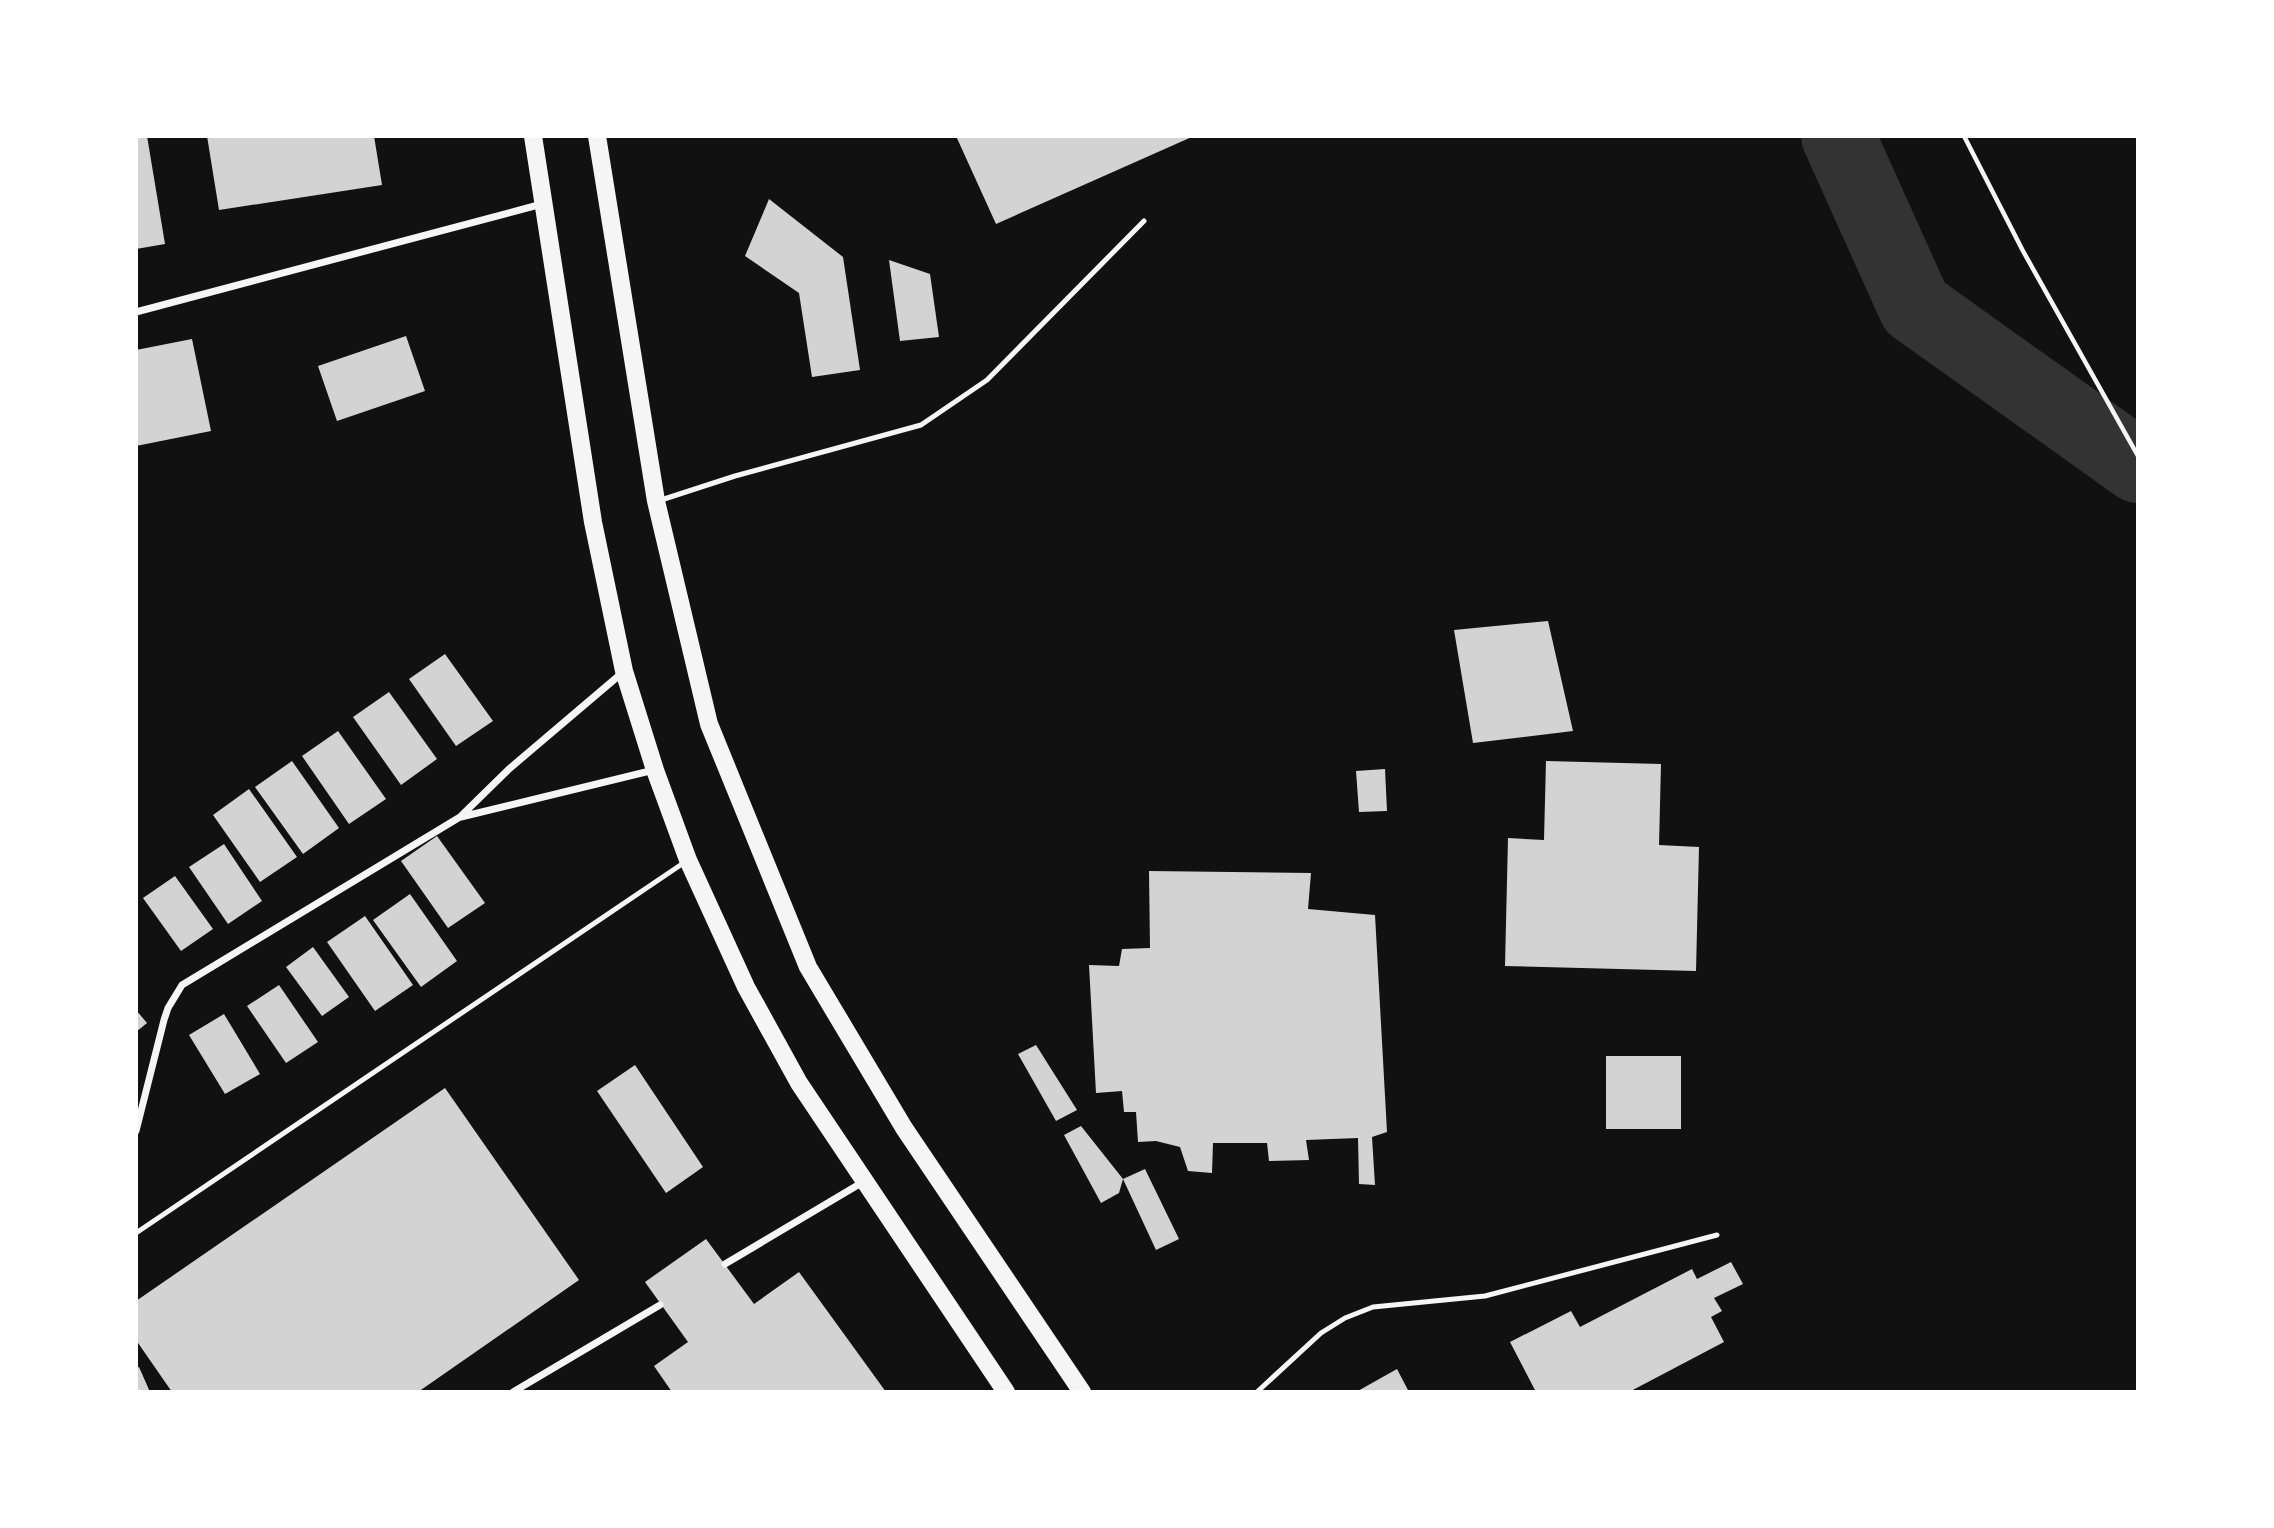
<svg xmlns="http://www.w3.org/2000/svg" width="2274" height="1528" font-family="'Public Sans',sans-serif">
<rect width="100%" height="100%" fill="#111"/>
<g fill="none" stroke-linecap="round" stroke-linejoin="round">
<!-- river -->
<path stroke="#333" stroke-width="74" d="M1838,136L1915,307L2138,466"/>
</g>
<!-- building -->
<path fill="#d3d3d3" d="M136,136H147L165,244L136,249Z
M207,136H374L382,185L219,210Z
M956,136H1194L996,224Z
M769,199L843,257L860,370L812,377L799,293L745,256Z
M889,260L930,274L939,337L900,341Z
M406,336L425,391L337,421L318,366Z
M192,339L211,431L136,446V350Z
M1548,621L1573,731L1473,743L1454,630Z
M445,654L493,721L456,746L409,679Z
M389,692L437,759L401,785L353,717Z
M338,731L386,799L349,824L302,756Z
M292,761L339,828L303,854L255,787Z
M1546,761L1661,764L1659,845L1699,847L1696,971L1505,966L1508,838L1544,840Z
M1385,769L1387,811L1359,812L1356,771Z
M249,789L297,857L260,882L213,815Z
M437,836L485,903L448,928L401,861Z
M224,844L262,901L228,924L189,867Z
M1149,871L1311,873L1308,909L1375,915L1387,1132L1372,1137L1375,1185L1359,1184L1358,1138L1306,1140L1309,1160L1269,1161L1267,1143H1213L1212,1173L1188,1171L1180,1147L1156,1141L1138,1142L1136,1112H1124L1122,1091L1096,1093L1089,965L1119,966L1122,949L1150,948Z
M175,876L213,929L181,951L143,898Z
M410,894L457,961L421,987L373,920Z
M365,916L413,985L375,1011L327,942Z
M313,947L349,997L322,1016L286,967Z
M279,985L318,1042L286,1063L247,1006Z
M136,1010L147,1023L136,1032Z
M224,1014L260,1074L225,1094L189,1035Z
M1036,1045L1077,1110L1056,1121L1018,1054Z
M1606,1056H1681V1129H1606Z
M635,1065L703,1167L666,1193L597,1091Z
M445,1088L579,1280L418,1392H172L136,1340V1301Z
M1081,1126L1123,1179L1119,1193L1101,1203L1064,1135Z
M1145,1169L1179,1239L1156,1250L1123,1179Z
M706,1239L754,1304L799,1272L886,1392H672L654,1366L688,1342L645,1282Z
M1731,1262L1743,1284L1714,1298L1722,1311L1711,1317L1724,1342L1629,1392H1536L1510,1342L1571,1311L1580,1327L1692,1269L1697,1279Z
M139,1367L150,1392H136V1368Z
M1397,1369L1409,1392H1356Z"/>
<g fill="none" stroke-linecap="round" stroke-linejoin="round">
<!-- path -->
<path stroke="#f5f5f5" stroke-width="4.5" d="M1964,136L2023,251L2138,456"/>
<!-- service -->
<path stroke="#f5f5f5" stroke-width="5" d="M658,501L735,476L921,425L987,380L1144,221
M136,1233L685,862
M1257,1392L1321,1333L1345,1318L1373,1307L1485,1296L1717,1235"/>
<!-- minor -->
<path stroke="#f5f5f5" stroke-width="7" d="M136,312L542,204
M461,817L654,770
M136,1131L164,1020L168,1008L182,985L460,817L509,769L622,673
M725,1264L863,1182
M513,1392L660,1305"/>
<!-- primary -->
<path stroke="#f5f5f5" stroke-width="18" d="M533,136L593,522L624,671L655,770L688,860L746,987L799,1083L1006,1392
M597,136L656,501L709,724L808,967L904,1128L1082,1392"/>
</g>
<!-- border -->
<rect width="2274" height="1528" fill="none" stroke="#ffffff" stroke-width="276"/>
</svg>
